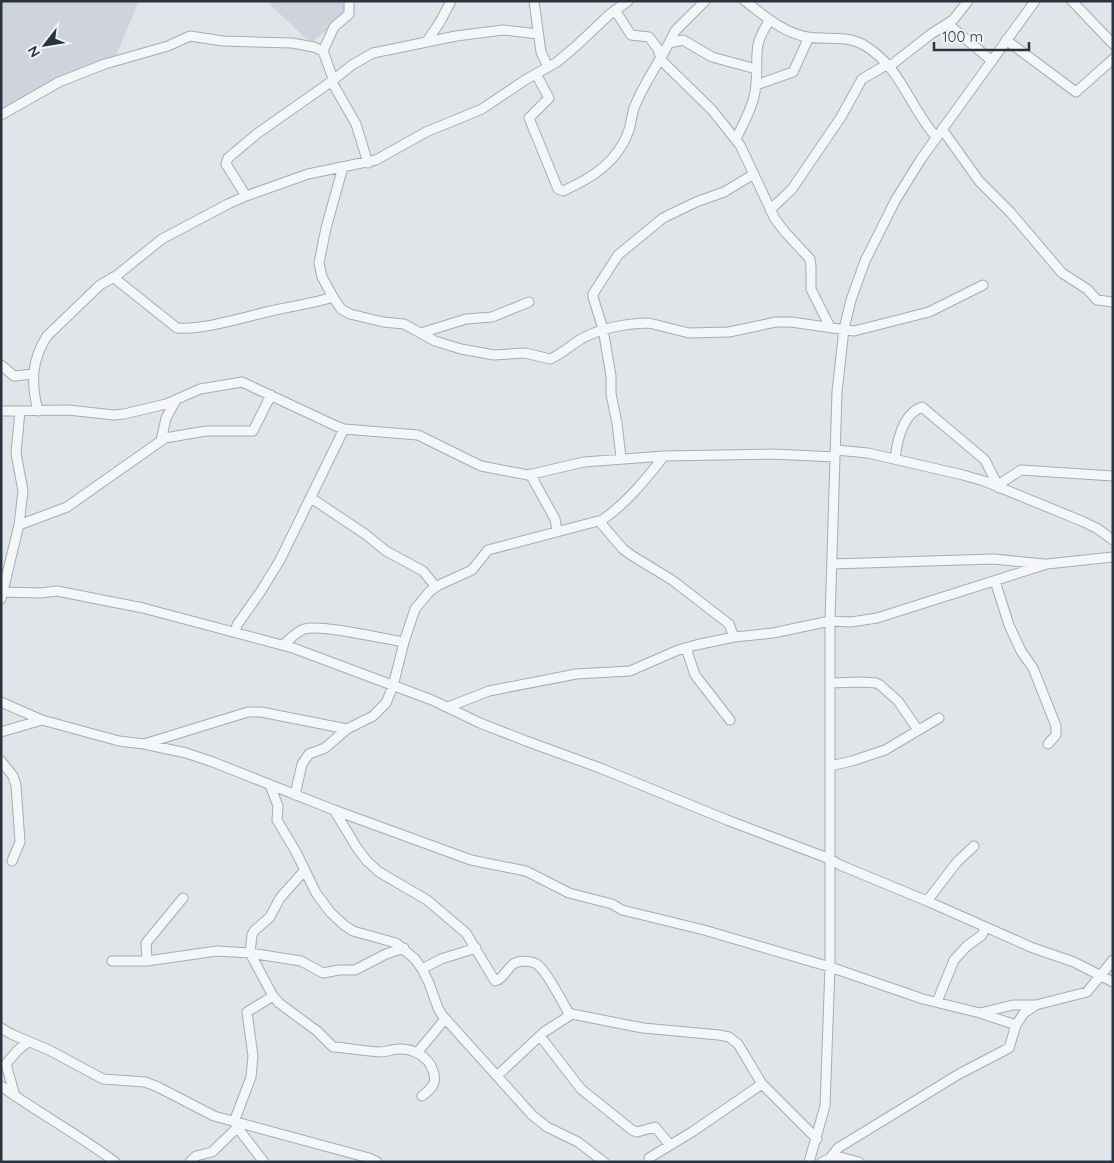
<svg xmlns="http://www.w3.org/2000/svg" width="1114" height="1163" font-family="Quicksand,sans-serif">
<rect width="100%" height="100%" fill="#e1e5ea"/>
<!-- built -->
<path fill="#cfd4dc" d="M1,1H139L116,56L67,75L1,112Z
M266,1H347L349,12L311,43Z"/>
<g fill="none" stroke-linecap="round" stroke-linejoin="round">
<defs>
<path id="minor" d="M534,1L541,52L548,67
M745,1C765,16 782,32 807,37C825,40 848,35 864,45C901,67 909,106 936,137
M1072,1L1113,44
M615,10L631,35L649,37L658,49L661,59L663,62L712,110L740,145L775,219L785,232L810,259L811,267V289L830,327
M948,24L991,60
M1006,40L1076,92L1113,59
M427,41L440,22L451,1
M669,43L675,31L705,1
M323,51L334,27L349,14V1
M890,66L931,34L953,20L968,1
M536,74L549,98L529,118L558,189L563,191C592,178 618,162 629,130C631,123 632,115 634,108C643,85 658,64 669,43L683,40L712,57L756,69
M756,85L793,72L809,37
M1,115L59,82L105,64L168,46L190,36L223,41L292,43L314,47L323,51L332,76L333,84L356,124L368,163
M942,129L979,181L1011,213L1062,273L1087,289L1097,300L1113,302
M736,139C744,122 755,103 756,84C759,54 751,48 770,20
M343,167L326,228L319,263L322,277L333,297L341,309L350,314L383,322L404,324L435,341L461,349L494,355L525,353L550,359C562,354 572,344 583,338C602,328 627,323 649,323L689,333L729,332L776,322H791L854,331L929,312L983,285
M246,196L226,164L228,158L258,133L332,81L352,65L373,53L456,36L503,30L538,34
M770,210L792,189L841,117L862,79L888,64
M113,277L177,328C208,330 249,315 280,309C298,305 315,303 333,297
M421,333L466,319L492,317L529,302
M1,365L14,376L33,374
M1,411L68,410L114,415L124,414L166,404L200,389L242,382L336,426L344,429L418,435L481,466L528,475L584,462L664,456L772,454L835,457
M38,411C31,383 31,361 47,336L100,285L116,276L162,239L228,204L246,196L308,174L376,160L426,132L482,109L525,80L557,62L575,47L610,14L628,1
M161,441L166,418L176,400
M836,450L868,453L963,475L984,481L1084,522L1098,529L1113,540
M621,458L617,423L611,394V376L603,329L593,297V294L618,255L663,218L696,202L724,192L754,174
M895,459C897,441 902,414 922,407L985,460L999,488
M530,474L555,519L557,531
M998,485L1021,470L1113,476
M311,498L365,534L386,551L423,571L436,587
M599,521L623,549L631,555L672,580L729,624L734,637
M19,525L67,507L165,438L206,431H253L271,395
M832,564L994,559L1044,564
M995,581L1009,625L1021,651L1033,668L1056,726V735L1048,744
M1,592L40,593L57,591L143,608L293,648L432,700L480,723L526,741L600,768L727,820L830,859L840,865L927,901L1033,948L1074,962L1113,982
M1,599L19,525L23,491L16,453L20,411
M235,632L237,625L261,591L280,560L344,429
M283,645C289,640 296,632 304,629C322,624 383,639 404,642
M686,648L695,675L730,720
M830,683L862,682L876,683L880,685L898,701L918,730
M1,702L42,720L1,732
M448,707L489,691L576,674L630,671L678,650L696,645L734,637L773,633L830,621L851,622L877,618L1047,564L1113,557
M42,720L119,741L144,744L186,753L213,762L334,810L471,860L526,871L569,893L612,904L622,910L704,930L830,967L923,999L980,1013L1016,1025
M144,744L248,712H261L347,729
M1,761L13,776L16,785L20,842L12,861
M830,766L852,761L885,750L939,718
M270,785L278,806L277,820L296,852L316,893L330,912L344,925L353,931L396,943L415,959L422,969L429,983L438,1008L442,1015L532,1115L547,1127L578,1142L604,1162
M295,795L302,764L309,754L325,748L347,729L373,716L386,703L393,686L404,642L415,609L430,591L439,585L472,570L488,550L602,520C626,504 647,478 664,456
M334,810L357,848L367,861L379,872L427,900L466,933L495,981C504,979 507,967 515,963C521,960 533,961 538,965C547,972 562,1001 568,1012L572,1014L643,1028L719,1035L729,1037L738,1044L762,1084L817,1139
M305,870L280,898L270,917L254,931L252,935L250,953L273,996L279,1003L317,1031L333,1047C348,1048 364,1051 380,1052C386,1052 393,1049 399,1049C413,1048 429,1057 433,1071C438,1083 431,1089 422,1096
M927,901L957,862L974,846
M112,961H147L217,951L250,953L301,961L323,973L339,970H355L386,954L404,948
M147,961L146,943L183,898
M422,969L441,959L476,948
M937,1002L954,960L967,946L982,935L985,928
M980,1013L1013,1005H1036
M1,1028L11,1034L49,1050L103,1079L145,1082L158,1087L214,1116L369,1158L377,1162
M540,1036L581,1089L632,1130L637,1132L655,1127L670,1145
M417,1053L445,1019
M497,1076L544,1032L572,1014
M1,1086C38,1113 78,1134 115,1162
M15,1096L6,1064L17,1051L28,1042
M234,1122L251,1077L253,1056L247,1012L273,996
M237,1127L264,1162
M831,1157L838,1148L959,1074L1009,1048L1016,1025L1024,1013L1036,1005L1087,992L1113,960
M190,1162L196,1156L212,1152L241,1124
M649,1162V1158L692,1132L762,1084
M809,1162L825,1106L830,967V621L837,392L844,329L851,300L865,261L895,201L921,159L1035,1
M822,1162L836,1156L859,1162"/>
</defs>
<!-- minor casing -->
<use href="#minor" stroke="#a6acb5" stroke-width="11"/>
<!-- minor -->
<use href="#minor" stroke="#f4f6f8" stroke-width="9"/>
</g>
<!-- border -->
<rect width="1114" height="1163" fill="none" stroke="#293443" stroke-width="5"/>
<!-- north arrow -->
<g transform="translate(45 45) rotate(239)" stroke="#f1f4f7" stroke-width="4" paint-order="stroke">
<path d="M0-4L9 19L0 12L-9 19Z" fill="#293443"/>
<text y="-8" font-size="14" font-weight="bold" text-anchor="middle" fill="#293443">N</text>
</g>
<!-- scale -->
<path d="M934 42v8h95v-8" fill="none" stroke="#293443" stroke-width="2.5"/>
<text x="942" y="42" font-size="15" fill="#293443" stroke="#f1f4f7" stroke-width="4" paint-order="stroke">100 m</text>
</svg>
